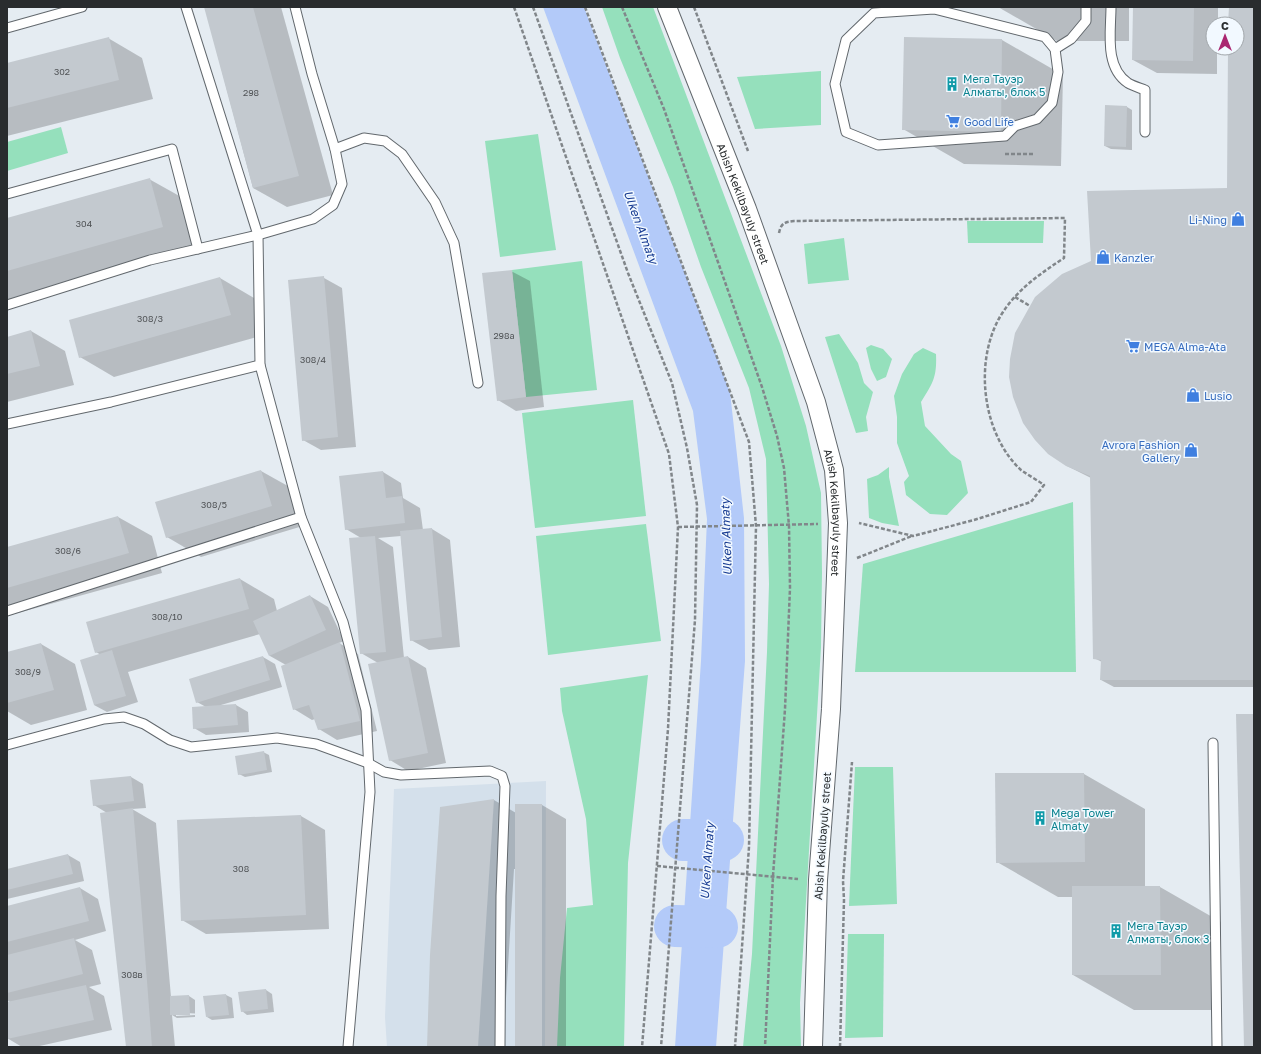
<svg xmlns="http://www.w3.org/2000/svg" width="1261" height="1054" viewBox="0 0 1261 1054" font-family="'Golos Text',sans-serif">
<rect width="100%" height="100%" fill="#e5ecf2"/>
<!-- built -->
<path fill="#d4e0eb" d="M546,781L545,1047H387L385,1017L394,789Z"/>
<!-- green -->
<g fill="#95e0bc">
<path d="M602,7H653L781,346L806,426L821,493L822,573L821,647L800,1003L801,1047H743L752,954L767,652L769,584L766,459L749,388L701,267L673,187L620,58Z"/>
<path d="M821,71V125L755,129L737,77Z"/>
<path d="M61,127L68,153L7,171V142Z"/>
<path d="M538,134L556,250L500,257L485,141Z"/>
<path d="M967,221H1044L1043,243H968Z"/>
<path d="M844,238L849,280L808,284L804,244Z"/>
<path d="M582,261L597,390L526,397L512,270Z"/>
<path d="M839,334L858,363L864,383L873,392L866,417L868,431L856,433L825,337Z"/>
<path d="M871,345L883,349L892,359L886,377L877,381L871,369L866,348Z"/>
<path d="M923,348L936,354C937,377 933,383 921,402L925,426L951,454L961,461L968,493L947,515L930,514L906,495L904,482L909,476L897,443V417L894,396L902,374L914,354Z"/>
<path d="M633,400L646,516L535,528L522,413Z"/>
<path d="M889,467V477L899,526L882,523L869,518L867,479L878,475Z"/>
<path d="M1073,502L1076,672H855L863,564Z"/>
<path d="M646,524L661,641L548,655L536,536Z"/>
<path d="M648,675L628,863L624,1047H557L560,978L567,908L593,905L586,819L562,711L560,688Z"/>
<path d="M855,767H893L897,904L849,906Z"/>
<path d="M848,934H884L883,1037L845,1038Z"/>
</g>
<!-- water -->
<path fill="#b3caf9" d="M543,7H584L730,392L744,518L745,661L716,1047H675L701,661L707,519L693,411Z"/>
<!-- shadow -->
<g fill="#0003" fill-rule="evenodd">
<path d="M205,7H281L333,195L287,207L253,188Z"/>
<path d="M998,7H1129V41H1057Z"/>
<path d="M1134,7H1218V24H1213V48H1217V74L1157,73L1133,60Z"/>
<path d="M1230,7H1254V687H1114L1101,680L1102,662L1094,658L1091,478L1067,466L1092,262L1228,189L1229,48H1237V24H1229Z"/>
<path d="M108,38L142,58L153,99L7,136V64Z"/>
<path d="M905,38L1002,40L1063,75L1061,166L964,164L903,129Z"/>
<path d="M1127,107L1132,110V150L1111,149L1105,146Z"/>
<path d="M149,179L183,198L197,247L7,300V219Z"/>
<path d="M511,271L530,281L544,407L516,411L498,400Z"/>
<path d="M220,278L254,298L264,335L114,377L80,357Z"/>
<path d="M324,278L342,288L356,447L321,450L303,440Z"/>
<path d="M31,331L65,351L74,385L7,402V338Z"/>
<path d="M261,471L295,490L306,525L201,557L167,537Z"/>
<path d="M383,472L401,483L403,498L420,508L423,530L432,529L450,540L460,647L429,650L411,640L401,536L378,538L393,547L404,658L408,657L426,668L446,763L408,771L390,760L378,663L361,653V538L346,529Z"/>
<path d="M118,517L152,536L162,573L7,616V549Z"/>
<path d="M240,579L274,599L277,611L310,596L328,607L344,641L339,643L358,654L377,731L337,740L319,729L315,719L312,720L294,709L286,665L270,656L260,634L128,672L138,702L107,712L94,705L101,655L96,652Z"/>
<path d="M41,644L75,664L87,710L31,725L7,711V653Z"/>
<path d="M263,657L275,664L282,687L221,705H236L248,712L249,732L206,735L194,728L206,707L197,702Z"/>
<path d="M263,752L269,755L272,772L245,777L239,774Z"/>
<path d="M1084,774L1145,809V887H1160L1221,922V1010H1134L1073,975V897H1058L997,862Z"/>
<path d="M131,777L143,784L146,808L132,809L156,823L171,997L189,996L195,1000V1017L177,1018L172,1015L175,1047H127L107,813L94,805L91,781ZM195,1013V1015L176,1016V1014Z"/>
<path d="M494,800L516,813L542,805L566,819V1047H516V869H514L503,1047H428L441,808Z"/>
<path d="M301,816L325,830L329,929L206,934L182,920L178,821Z"/>
<path d="M68,855L80,862L84,881L7,899V870Z"/>
<path d="M80,888L98,899L106,931L75,940L92,950L101,984L89,987L104,996L112,1030L35,1047H22L7,1038V1003L10,1002L7,1000V907Z"/>
<path d="M266,990L272,994L274,1012L247,1015L242,1011L240,993Z"/>
<path d="M226,995L232,998L234,1018L212,1020L207,1017Z"/>
</g>
<g fill="none" stroke-linecap="round" stroke-linejoin="round">
<!-- river -->
<g stroke="#b3caf9" stroke-width="42">
<path d="M683,840H723"/>
<path d="M675,926L717,927"/>
</g>
</g>
<!-- building -->
<g fill="#c3c9cf">
<path d="M204,7H253L299,176L253,188Z"/>
<path d="M1133,7H1194L1193,61L1132,60Z"/>
<path d="M1229,7H1254V680H1100L1101,660L1093,659L1090,476L1066,466L1048,454L1035,440L1023,423L1013,397L1009,377L1010,359L1015,333L1035,297L1062,274L1091,261L1087,191L1227,188L1228,48H1237V24H1228Z"/>
<path d="M109,37L119,80L7,108V63Z"/>
<path d="M904,37L1002,39L1001,132L902,130Z"/>
<path d="M1105,105L1127,106L1126,147L1104,146Z"/>
<path d="M150,178L163,227L7,271V218Z"/>
<path d="M512,270L526,397L497,401L482,273Z"/>
<path d="M324,276L338,437L302,441L288,280Z"/>
<path d="M220,277L231,315L79,358L69,320Z"/>
<path d="M31,330L40,366L7,374V337Z"/>
<path d="M261,470L272,506L166,538L155,502Z"/>
<path d="M383,471L386,498L402,496L405,523L345,530L339,476Z"/>
<path d="M118,516L129,553L7,588V547Z"/>
<path d="M432,528L442,637L410,641L400,531Z"/>
<path d="M375,536L386,652L360,654L349,538Z"/>
<path d="M240,578L249,609L95,653L86,622Z"/>
<path d="M310,595L326,630L269,656L253,621Z"/>
<path d="M340,642L360,721L318,730L309,705L293,710L281,666Z"/>
<path d="M41,643L54,690L7,703V652Z"/>
<path d="M112,650L126,696L94,705L80,660Z"/>
<path d="M263,656L270,680L196,703L189,679Z"/>
<path d="M408,656L428,753L389,761L368,664Z"/>
<path d="M236,704L238,725L193,729L192,707Z"/>
<path d="M1236,714H1254V1047H1244Z"/>
<path d="M264,751L267,770L238,775L235,756Z"/>
<path d="M995,773H1084L1085,862L996,863Z"/>
<path d="M131,776L134,801L93,806L90,780Z"/>
<path d="M494,799L478,1047H427L430,955L440,807Z"/>
<rect x="515" y="804" width="27" height="243"/>
<path d="M133,808L141,902L152,1047H126L100,813Z"/>
<path d="M301,815L306,915L181,921L177,820Z"/>
<path d="M68,854L73,874L7,890V869Z"/>
<path d="M1072,886H1160L1161,975H1072Z"/>
<path d="M80,887L89,921L7,942V906Z"/>
<path d="M74,938L83,974L7,993V955Z"/>
<path d="M86,985L94,1020L7,1039V1002Z"/>
<path d="M266,989L268,1009L241,1012L238,992Z"/>
<path d="M226,994L229,1015L206,1017L203,996Z"/>
<path d="M189,995L190,1015H170V996Z"/>
</g>
<g fill="none" stroke-linecap="round" stroke-linejoin="round">
<defs>
<g id="lane">
<path d="M186,7L258,235L260,365L301,517L343,622L366,710L370,792L348,1047"/>
<path d="M934,7V9L1045,37L1055,49L1058,72L1052,103L1037,119L1015,126L1005,136L878,145L846,132L835,84L846,40L874,13L934,9"/>
<path d="M1111,7C1111,31 1104,67 1128,83C1133,86 1140,88 1145,90V132"/>
<path d="M7,28L82,7"/>
<path d="M1055,49L1071,39L1086,21V7"/>
<path d="M335,149L364,138L385,141L402,154L435,202L454,243L478,383"/>
<path d="M7,194L172,149L198,249"/>
<path d="M7,305L150,260L258,235L313,219L333,205L342,184L335,149L312,74L295,7"/>
<path d="M7,424L111,402L260,365"/>
<path d="M7,611L301,517"/>
<path d="M1213,743L1217,1047"/>
<path d="M7,745L104,719L124,717L144,724L170,740L191,747L277,738L316,744L368,763L384,772L401,775L490,771L502,776L505,786L501,896L500,1047"/>
</g>
<g id="street">
<path id="s1" d="M667,7L747,209L816,402L834,470L838,523L831,709L818,880L813,1047"/>
</g>
</defs>
<!-- lane casing -->
<use href="#lane" stroke="#62686d" stroke-width="11"/>
<!-- street casing -->
<use href="#street" stroke="#62686d" stroke-width="20"/>
<!-- path -->
<g stroke="#81868a" stroke-width="2.5" stroke-dasharray="4 2" stroke-linecap="butt">
<path d="M514,7L669,454L678,527L668,729L642,1047"/>
<path d="M533,7L628,273L672,383L687,448L697,505L695,620L661,1047"/>
<path d="M585,7L749,442L756,526L749,847L735,1047"/>
<path d="M622,7L664,109L762,387L777,436L784,468L789,526L790,588L785,709L773,876L765,1047"/>
<path d="M694,7L748,151"/>
<path d="M1005,154H1033"/>
<path d="M779,233C781,223 785,222 794,221L1065,218L1064,258C1041,273 1018,289 1003,312C973,357 981,433 1021,470C1028,475 1037,480 1044,485L1031,502L974,520L913,536L859,523"/>
<path d="M1015,297L1030,306"/>
<path d="M678,527L818,524"/>
<path d="M857,558L912,536"/>
<path d="M657,866L798,879"/>
<path d="M840,1047L844,900L843,881L852,762"/>
</g>
<!-- lane -->
<use href="#lane" stroke="#fff" stroke-width="9"/>
<!-- street -->
<use href="#street" stroke="#fff" stroke-width="18"/>
</g>
<!-- icons -->
<defs>
<symbol id="building-bare" viewBox="-9 -9 18 18"><path d="M-4-6H4V6H1V3H-1V6H-4ZM-2.5-4.3h1.7v1.8h-1.7ZM.8-4.3h1.7v1.8H.8ZM-2.5-1h1.7V.8h-1.7ZM.8-1h1.7V.8H.8Z" fill="#0f9aa8" stroke="#f2f9ff" stroke-width="2.5" paint-order="stroke"/></symbol>
<symbol id="supermarket-bare" viewBox="-9 -9 18 18"><path d="M-6-5.5h2.5l.6 2H6L4.5 2H-2.5L-4.4-4H-6ZM-1.5 3.2a1.3 1.3 0 1 0 .1 0ZM3 3.2a1.3 1.3 0 1 0 .1 0Z" fill="#3f7fe0" stroke="#f2f9ff" stroke-width="2.5" paint-order="stroke"/></symbol>
<symbol id="shop-bare" viewBox="-9 -9 18 18"><path d="M-5-2.5h2.3a2.7 3.5 0 0 1 5.4 0H5L5.5 6h-11ZM-1.5-2.5h3a1.5 2.3 0 0 0-3 0Z" fill="#3f7fe0" stroke="#f2f9ff" stroke-width="2.5" paint-order="stroke"/></symbol>
</defs>
<g fill-rule="evenodd">
<use href="#building-bare" x="942" y="74" width="20" height="20"/>
<use href="#supermarket-bare" x="943" y="111" width="20" height="20"/>
<use href="#shop-bare" x="1228" y="209" width="20" height="20"/>
<use href="#shop-bare" x="1093" y="247" width="20" height="20"/>
<use href="#supermarket-bare" x="1123" y="336" width="20" height="20"/>
<use href="#shop-bare" x="1183" y="385" width="20" height="20"/>
<use href="#shop-bare" x="1181" y="440" width="20" height="20"/>
<use href="#building-bare" x="1030" y="808" width="20" height="20"/>
<use href="#building-bare" x="1106" y="921" width="20" height="20"/>
</g>
<g text-anchor="middle" dominant-baseline="central" stroke-width="3" stroke-linejoin="round" paint-order="stroke">
<!-- number labels -->
<g font-size="9" fill="#505356">
<text x="62" y="71">302</text>
<text x="251" y="92">298</text>
<text x="84" y="223">304</text>
<text x="150" y="318">308/3</text>
<text x="504" y="335">298а</text>
<text x="313" y="359">308/4</text>
<text x="214" y="504">308/5</text>
<text x="68" y="550">308/6</text>
<text x="167" y="616">308/10</text>
<text x="28" y="671">308/9</text>
<text x="241" y="868">308</text>
<text x="132" y="974">308в</text>
</g>
<!-- culture labels -->
<g font-size="11" fill="#0d838f" stroke="#f2f9ff" text-anchor="start">
<text x="963" y="78">Мега Тауэр<tspan x="963" dy="13">Алматы, блок 5</tspan></text>
<text x="1051" y="812">Mega Tower<tspan x="1051" dy="13">Almaty</tspan></text>
<text x="1127" y="925">Мега Тауэр<tspan x="1127" dy="13">Алматы, блок 3</tspan></text>
</g>
<!-- shop labels -->
<g font-size="11" fill="#366cbe" stroke="#f2f9ff" text-anchor="start">
<text x="964" y="121">Good Life</text>
<text x="1227" y="219" text-anchor="end">Li-Ning</text>
<text x="1114" y="257">Kanzler</text>
<text x="1144" y="346">MEGA Alma-Ata</text>
<text x="1204" y="395">Lusio</text>
<text x="1180" y="444" text-anchor="end">Avrora Fashion<tspan x="1180" dy="13">Gallery</tspan></text>
</g>
<!-- street labels -->
<g font-size="11" fill="#292c2e" stroke="#f2f9ff">
<text stroke="none"><textPath href="#s1" startOffset="211">Abish Kekilbayuly street</textPath></text>
<text stroke="none"><textPath href="#s1" startOffset="535">Abish Kekilbayuly street</textPath></text>
<text transform="translate(822 836) rotate(-86)">Abish Kekilbayuly street</text>
</g>
<!-- water labels -->
<g font-size="12" font-style="italic" fill="#193d93" stroke="#f2f9ff">
<text transform="translate(641 227) rotate(70)">Ulken Almaty</text>
<text transform="translate(726 537) rotate(-92)">Ulken Almaty</text>
<text transform="translate(707 861) rotate(-86)">Ulken Almaty</text>
</g>
</g>
<!-- border -->
<rect width="1261" height="1054" fill="none" stroke="#292c2e" stroke-width="16"/>
<!-- north arrow -->
<g transform="translate(1225 36)"><circle r="19" fill="#f2f9ff" stroke="#a2a7ab"/>
<path d="M0-3L7 15L0 10L-7 15Z" fill="#aa2670"/>
<text y="-6" font-size="11" font-weight="bold" text-anchor="middle" fill="#292c2e">С</text>
</g>
</svg>
